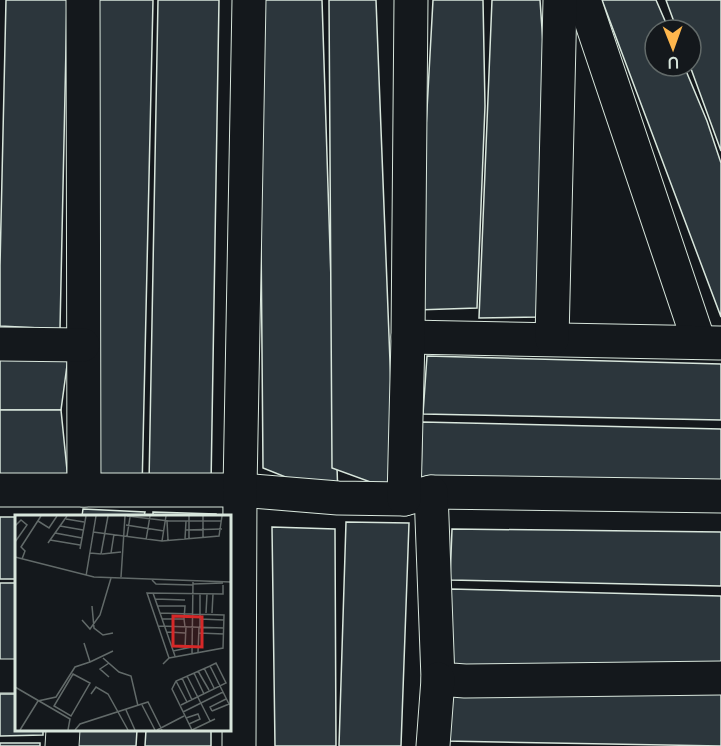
<svg xmlns="http://www.w3.org/2000/svg" width="721" height="746" viewBox="0 0 721 746" font-family="Manrope,sans-serif">
<rect width="100%" height="100%" fill="#14181c"/>
<!-- building -->
<g fill="#2c363c" stroke="#d8e6dc" stroke-width="1.5">
<path d="M6,0H67L60,329L0,326V266Z"/>
<path d="M95,0H153L142,490L89,483Z"/>
<path d="M158,0H219L211,485L149,483Z"/>
<path d="M259,0H322L338,498L263,468Z"/>
<path d="M329,0H376L395,491L332,468Z"/>
<path d="M433,0H483L485,106L477,308L416,310Z"/>
<path d="M492,0H540L548,115L540,317L479,318Z"/>
<path d="M602,0H656L669,30H655V66H684L707,121L721,163V317Z"/>
<path d="M666,0H721V151L690,66H691V30H677Z"/>
<path d="M427,356L721,364V420L423,414Z"/>
<path d="M0,357L68,358L61,410H0Z"/>
<path d="M0,410H61L68,480H0Z"/>
<path d="M422,422L721,429V487L421,483Z"/>
<path d="M83,509L145,512L144,516H82Z"/>
<path d="M153,512L216,514V516H153Z"/>
<rect x="0" y="517" width="16" height="62"/>
<path d="M346,522L409,523L401,746H339Z"/>
<path d="M272,527L335,529L336,746H275Z"/>
<path d="M452,529L721,532V586L450,580Z"/>
<rect x="0" y="583" width="16" height="82"/>
<path d="M451,589L721,596V669L452,667Z"/>
<path d="M446,692L721,693V746L446,741Z"/>
<path d="M0,694H16V730H43V735L0,736Z"/>
<path d="M77,730H137L136,746H77Z"/>
<path d="M146,730H211V746H145Z"/>
<rect x="0" y="743" width="40" height="3"/>
</g>
<g fill="none" stroke-linecap="round" stroke-linejoin="round">
<defs>
<g id="minor">
<path d="M83,0L84,490"/>
<path d="M584,0L699,342"/>
<path d="M408,337L719,343"/>
<path d="M552,339L560,0"/>
<path d="M0,344L83,345"/>
<path d="M0,490H240L338,498L404,499L431,492L721,496"/>
<path d="M431,492L438,679L465,681L721,678"/>
<path d="M404,499L408,337L411,0"/>
<path d="M0,676H16"/>
<path d="M62,746L63,730"/>
<path d="M239,746L240,490L249,0"/>
<path d="M433,746L438,679"/>
</g>
</defs>
<!-- minor casing -->
<use href="#minor" stroke="#d8e6dc" stroke-width="35"/>
<!-- minor -->
<use href="#minor" stroke="#14181c" stroke-width="33"/>
</g>
<!-- overview -->
<g transform="translate(15 515)">
<rect width="216" height="216" fill="#14181c"/>
<path fill="none" stroke="#626a69" stroke-width="1.5" d="M112,1L154,6H206M51,4L69,7M23,6L34,13L42,1M152,6L153,25M111,10L149,16M0,11L6,5L12,10L0,27M45,11L68,15M170,15L207,14M78,17L147,26L204,21L207,1M40,18L67,23M112,21L115,2M188,22V1M174,23V1M170,24L171,6M35,25L65,30M131,25L135,1M147,26L151,1M33,28L52,1M65,34L71,1M75,38L86,39L93,1M96,38L99,19M87,39L106,37M0,42L79,62L216,67M7,44L10,36L6,32L26,1M71,61L81,1M106,62L110,1M137,65L141,69L178,70M178,69L208,68M138,78L160,141M140,84L170,85M216,84V138M77,91L79,113L88,120L98,118M143,91H170L169,104M145,98L209,100L208,133L154,143M191,98L192,79M197,98L198,79M147,104H169L170,112M185,104L209,105M67,105L75,114L85,100L96,63M143,111L209,113M185,112V79M152,117L170,118M184,118L209,119M170,133L171,111M158,136L177,132M183,137L184,112M177,138L178,67M88,143L104,157L116,161L123,191M75,147L98,136M94,148L85,154L94,162M148,149L154,143L132,78L208,79V70M189,153L199,173M183,156L194,175M179,158L189,179M58,159L75,168L56,201L39,191ZM172,161L195,206M167,163L177,185M161,166L172,187M0,172L55,204L53,215M76,179L81,172L93,179L113,215M127,190L140,215M166,190L211,168L201,148L195,151M111,195L120,215M197,196L214,189L195,151L161,166L157,174L177,215L200,204M197,196L195,192L211,184M168,197L208,177M171,203L183,199L185,204L174,209M5,215L23,186L41,182L60,152L75,147L69,128M60,215L65,209L133,187L147,215M142,215L169,201"/>
<path fill="#d62828" fill-opacity="0.15" stroke="#d62828" stroke-width="3" d="M158,101L187,102V132L158,131Z"/>
<rect width="216" height="216" fill="none" stroke="#d8e6dc" stroke-width="3"/>
</g>
<!-- north arrow -->
<g transform="translate(673 48) rotate(179)"><circle r="28" fill="#14181c" stroke="#626a69" stroke-width="1.5"/>
<path d="M0-4.5L10 22L0 15L-10 22Z" fill="#ffb74d"/>
<text y="-9" font-size="16" font-weight="bold" text-anchor="middle" fill="#d8e6dc">U</text>
</g>
</svg>
